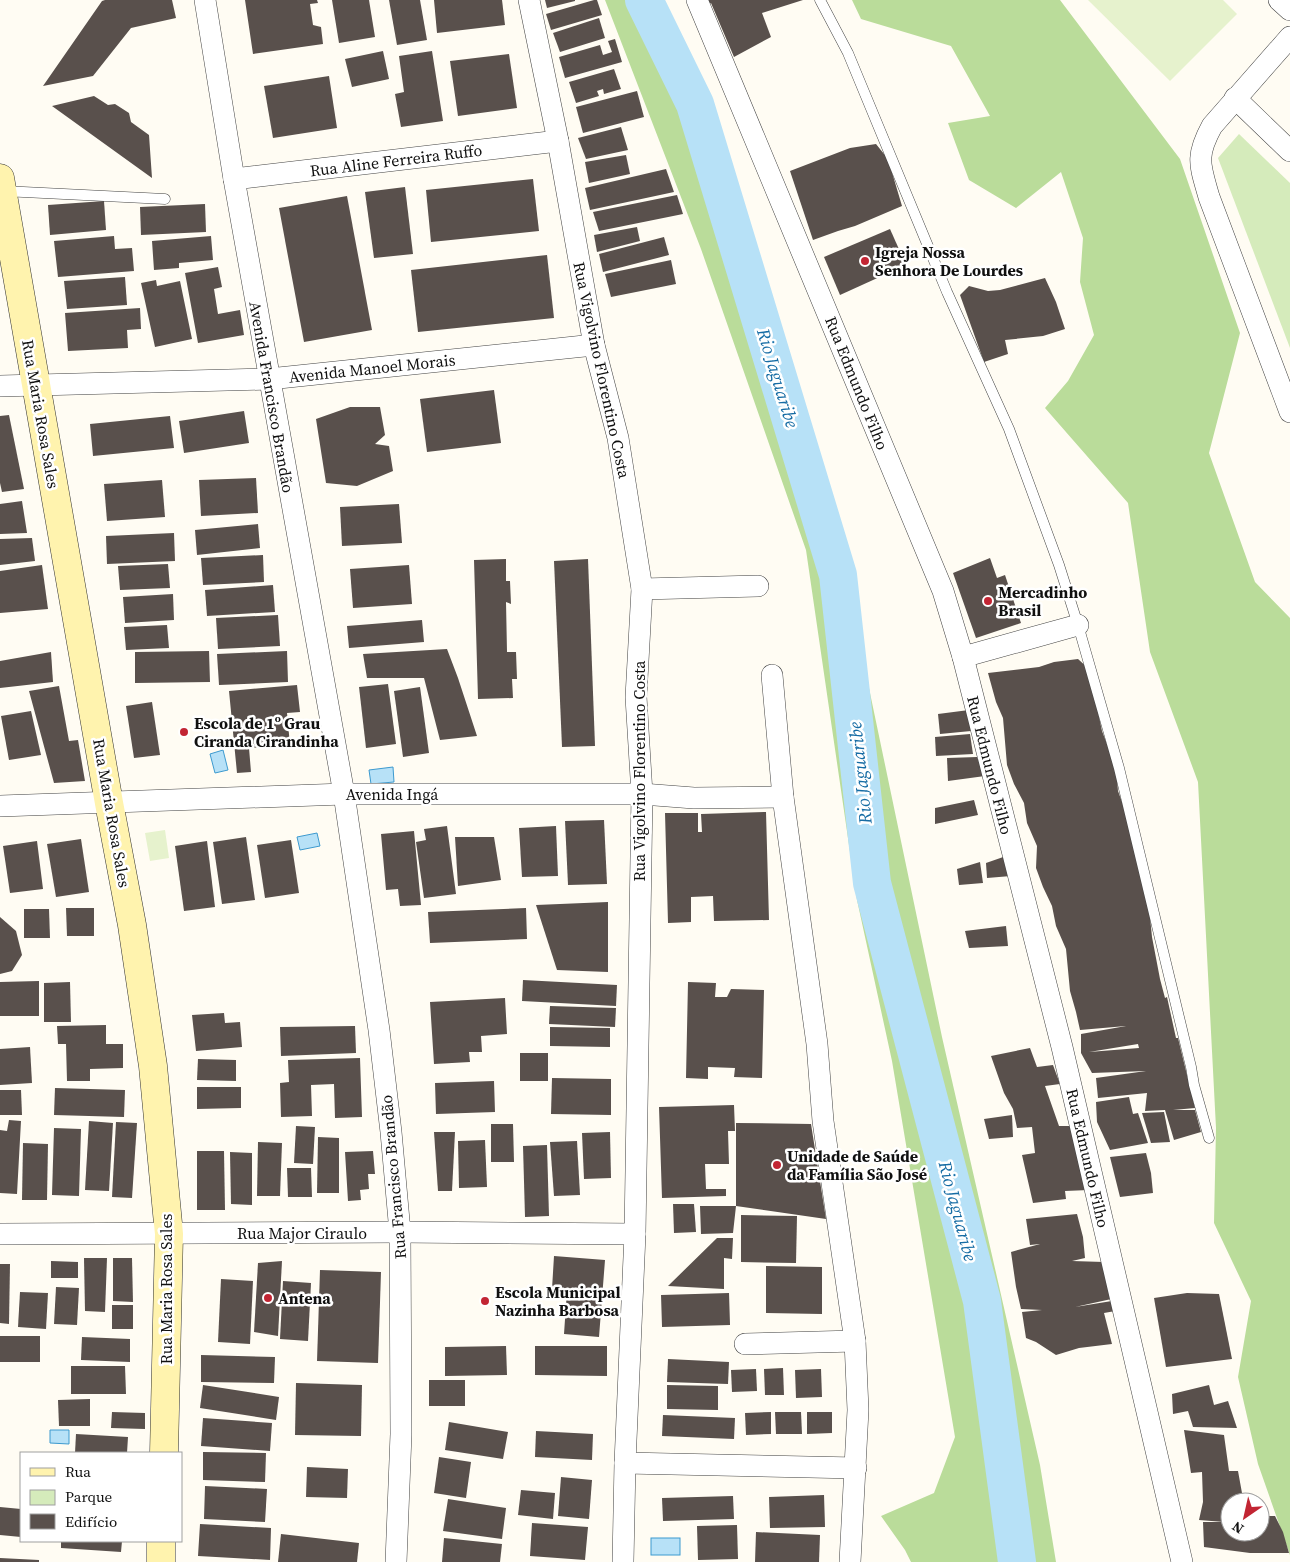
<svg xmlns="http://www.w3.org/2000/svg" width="1290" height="1562" viewBox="0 0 1290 1562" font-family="'Source Serif 4',serif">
<rect width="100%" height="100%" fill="#fffcf3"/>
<!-- green -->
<path fill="#d5ebbb" d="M1239,134L1290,183V348L1218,158Z"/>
<!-- forest -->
<g fill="#badc9a">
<path d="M605,0H653L719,144L820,454L942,1037L1040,1465L1056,1562H911L905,1550L881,1516L934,1493L955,1437L892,1061L857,900L806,550L701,249Z"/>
<path d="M852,0H1060L1180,159L1240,333L1209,453L1255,582L1290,618V1555L1258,1464L1238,1377L1251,1301L1214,1223L1216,1128L1198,782L1150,652L1128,503L1045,408L1068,381L1094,335L1080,282L1083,238L1061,172L1016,208L969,180L948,123L990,116L951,46L861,19Z"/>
</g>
<!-- pitch -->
<g fill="#e6f2cd">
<path d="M1088,0H1223L1237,14L1170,81Z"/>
<path d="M165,830L169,858L150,861L145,833Z"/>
</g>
<!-- water -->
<g fill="#b7e1f7" stroke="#3d9acf">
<path d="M223,750L228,770L215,773L210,754Z"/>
<path d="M393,767L394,782L371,784L369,770Z"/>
<path d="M317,833L320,846L300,850L297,837Z"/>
<path d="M50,1430H69V1444L50,1443Z"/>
<rect x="651" y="1538" width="29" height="17"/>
</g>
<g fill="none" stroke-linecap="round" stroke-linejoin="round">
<!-- river -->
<path stroke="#b7e1f7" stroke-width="38" d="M644,0L695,104L838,575L872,883L982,1301L1017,1562"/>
</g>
<!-- building -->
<g fill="#59504c" fill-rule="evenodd">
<path d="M105,0H172L176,18L131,28L93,76L43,86L102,1Z"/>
<path d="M245,0H317L318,3L310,4L313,25L321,27L323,44L253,54Z"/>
<path d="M332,0H369L375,37L339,43Z"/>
<path d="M389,0H420L427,40L397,45Z"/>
<path d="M434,0H502L505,25L437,33Z"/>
<path d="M545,0H575V1L547,8Z"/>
<path d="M594,0H597L602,15L551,30L546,14Z"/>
<path d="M707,0H803L762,13L771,37L734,57L711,3L708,5Z"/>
<path d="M599,18L605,38L560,52L553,33Z"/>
<path d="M615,39L622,62L565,78L559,57L600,45L603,55L612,52L608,41Z"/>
<path d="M383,51L389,79L352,87L345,59Z"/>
<path d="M432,51L443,121L401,127L395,94L404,92L399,56Z"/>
<path d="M509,54L517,108L458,116L450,61Z"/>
<path d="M614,69L621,89L604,94L603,89L597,91L599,96L576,103L569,82Z"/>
<path d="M329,76L337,128L273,138L264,86Z"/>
<path d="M637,91L644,117L583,133L576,107Z"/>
<path d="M94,96L108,105L115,104L129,113L131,122L149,135L152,178L52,106Z"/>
<path d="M621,127L628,150L586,159L578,138Z"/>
<path d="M876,144L888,159L902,206L855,226L838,231L813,240L790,171L850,148Z"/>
<path d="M626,155L630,174L589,183L585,162Z"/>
<path d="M666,169L674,192L590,210L585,188Z"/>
<path d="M533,179L539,231L431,242L426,190Z"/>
<path d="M405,187L413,254L374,258L365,192Z"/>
<path d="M677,195L683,214L599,231L593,212Z"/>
<path d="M347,196L372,330L304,342L279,208Z"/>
<path d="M104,201L106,230L50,235L48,205Z"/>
<path d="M205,204L206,232L141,235L140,207Z"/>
<path d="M637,227L640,241L597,252L594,235Z"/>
<path d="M890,229L906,265L840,295L824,257Z"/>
<path d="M114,236L115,249L132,248L134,271L58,277L54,241Z"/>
<path d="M211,236L213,260L179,263V268L154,270L152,241Z"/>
<path d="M664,237L669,255L603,272L599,254Z"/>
<path d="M547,255L554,318L418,332L411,270Z"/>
<path d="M671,260L676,284L611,297L605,274Z"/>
<path d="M218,267L222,287L214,289L218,314L240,310L244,335L198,343L185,273Z"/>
<path d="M125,277L127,305L67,309L64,281Z"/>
<path d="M1045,278L1056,302L1065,329L1043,336L1005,340L1008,354L984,362L960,295L969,286L988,291L1000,290Z"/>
<path d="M156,280L157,286L180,281L192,339L155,347L141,283Z"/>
<path d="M140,308L141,329L127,330L128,348L68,351L65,313Z"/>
<path d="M494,390L501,443L427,452L420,399Z"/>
<path d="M350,407H380L385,435L375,444L389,446L393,471L357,486L326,483L316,419Z"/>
<path d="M244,411L249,443L184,453L179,421Z"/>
<path d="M9,415L24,489L2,492L0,483V416Z"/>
<path d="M170,416L174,448L93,456L90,424Z"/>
<path d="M256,478L258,513L201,516L199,480Z"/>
<path d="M162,480L165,517L107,521L104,484Z"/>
<path d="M22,501L27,533L0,534V504Z"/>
<path d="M399,504L402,543L342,546L340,507Z"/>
<path d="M258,524L260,548L197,555L195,530Z"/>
<path d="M174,533L175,561L107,564L106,536Z"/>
<path d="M32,538L35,561L0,565V539Z"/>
<path d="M263,555L264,582L203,585L201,558Z"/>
<path d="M990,558L997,578L1005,575L1021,623L976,638L953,573Z"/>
<path d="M506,559V581H510L511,604L506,602L507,652H516L517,679H512L513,698L478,699L474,560Z"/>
<path d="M588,559L595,746L562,747L554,561Z"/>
<path d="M168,564L170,588L120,590L118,566Z"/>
<path d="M42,565L48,609L0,613V571Z"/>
<path d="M409,565L412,604L353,608L350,569Z"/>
<path d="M273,585L275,612L207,616L205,590Z"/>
<path d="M173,594L174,620L125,623L123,597Z"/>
<path d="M278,615L280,646L218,649L216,618Z"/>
<path d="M422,620L424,642L349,648L347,626Z"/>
<path d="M167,625L169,648L126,650L124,627Z"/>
<path d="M447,649L458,678L477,736L440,740L424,678H367L363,654Z"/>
<path d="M209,651L210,682L135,683V652Z"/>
<path d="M287,651L288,682L219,685L217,654Z"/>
<path d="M51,652L53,682L0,688V661Z"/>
<path d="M1078,659L1089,669L1102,731L1116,768L1118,791L1126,813L1150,917L1152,937L1160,979L1165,998L1167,997L1176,1038H1178L1195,1108L1173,1110H1195L1201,1132L1174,1140L1165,1110L1145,1111L1147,1093L1098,1098L1096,1078L1146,1071L1092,1073L1081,1053V1034L1126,1026L1080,1030L1076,1012L1070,991L1066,949L1056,926L1052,906L1043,887L1036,868L1037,846L1027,823L1024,803L1014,784L1007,765L1003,718L996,702L988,673L1039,667L1054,662ZM1138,1044L1139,1048L1089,1052Z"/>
<path d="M388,684L396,744L366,748L359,687Z"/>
<path d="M297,685L300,712L287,713L290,745L249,748L251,772L237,773L229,691Z"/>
<path d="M59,686L69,741L78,740L85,781L54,783L29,691Z"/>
<path d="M420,687L429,753L403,757L394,691Z"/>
<path d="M152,702L160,755L134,758L126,706Z"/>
<path d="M969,710L971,731L940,734L938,714Z"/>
<path d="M31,711L41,755L9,760L1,716Z"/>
<path d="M970,734L973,754L936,756L935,737Z"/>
<path d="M977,757L985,776L948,781L947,758Z"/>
<path d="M974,800L978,815L935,824V808Z"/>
<path d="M766,812L769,920L714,921L713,896L691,897V922L668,923L665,813H698V832H702L701,814Z"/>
<path d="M604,820L607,884L568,885L565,821Z"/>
<path d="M447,826L456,894L424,898L416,842L426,840L424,829Z"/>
<path d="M556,826L558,876L522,877L519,828Z"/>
<path d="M414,831L421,905L400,906L398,889L386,890L381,834Z"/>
<path d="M246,837L255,900L222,904L213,842Z"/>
<path d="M455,837H494L501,880L458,886Z"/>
<path d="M81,839L89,892L56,897L47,844Z"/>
<path d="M291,840L299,893L265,898L257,845Z"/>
<path d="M37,841L43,889L10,893L3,846Z"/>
<path d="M207,841L215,907L184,911L175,846Z"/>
<path d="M1009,855L1011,876L987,878L986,863Z"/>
<path d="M980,862L983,883L959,885L957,869Z"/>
<path d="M608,902V972L557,970L536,905Z"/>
<path d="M66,908H94V936H67Z"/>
<path d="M526,908L527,939L430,943L428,912Z"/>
<path d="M24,909H49L50,938H24Z"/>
<path d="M0,917L16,931L22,955L12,971L0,974Z"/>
<path d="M1006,926L1008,946L969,948L965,931Z"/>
<path d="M523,980L617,985L616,1006L522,1001Z"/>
<path d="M39,981V1016H0V982Z"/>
<path d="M70,982L71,1022H44V983Z"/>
<path d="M688,982L716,983L715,997H727L731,989L764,990L762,1078L734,1077L735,1068L708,1067V1079L686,1078Z"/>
<path d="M505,998L507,1034L481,1036L482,1052H469L470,1062L434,1064L430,1002Z"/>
<path d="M550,1006L616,1008L615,1027L549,1024Z"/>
<path d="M224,1013L225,1023L240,1022L242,1047L196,1051L192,1015Z"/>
<path d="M106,1025V1044H123V1068L90,1069V1081H67L66,1044H58L57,1026Z"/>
<path d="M355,1026L356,1053L281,1056L280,1027Z"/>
<path d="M550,1027L610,1028V1047L550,1046Z"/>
<path d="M30,1047L32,1083L0,1085V1049Z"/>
<path d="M1030,1048L1037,1067L1053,1065L1060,1084L1045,1086L1059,1126H1071L1089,1190L1065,1191L1066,1199L1033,1203L1022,1155L1035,1153L1032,1127L1017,1128L1013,1109L1004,1093L991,1056Z"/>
<rect x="520" y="1053" width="28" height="28"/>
<path d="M360,1058L362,1117L335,1118L334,1084L311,1085L312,1116L281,1117L280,1083L289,1082L288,1060Z"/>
<path d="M198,1059L236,1060V1081L197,1080Z"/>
<path d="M552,1078L611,1079V1115L551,1114Z"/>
<path d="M494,1081L495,1112L436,1114L435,1083Z"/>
<path d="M197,1087H241V1108L197,1109Z"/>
<path d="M55,1088L125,1090L124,1117L54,1115Z"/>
<path d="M0,1090H21L22,1115H0Z"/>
<path d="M1129,1097L1133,1114L1138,1113L1148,1143L1110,1150L1097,1122L1096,1102Z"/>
<path d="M734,1105L735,1131H728L729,1164H705L706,1189H726V1196L662,1198L659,1107Z"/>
<path d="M1164,1112L1170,1142L1151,1143L1142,1113Z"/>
<path d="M1012,1115L1013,1137L989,1139L984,1119Z"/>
<path d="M9,1120L21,1121L17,1194L0,1193V1130L7,1131Z"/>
<path d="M89,1121L113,1123L109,1191L85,1190Z"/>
<path d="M116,1122L137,1123L132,1198L112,1197Z"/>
<path d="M736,1123L811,1124L826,1219L736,1206L733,1233L701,1234L700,1206H736Z"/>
<path d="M491,1124H513L514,1162H491Z"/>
<path d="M296,1126L315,1127L313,1164L294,1163Z"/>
<path d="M54,1128L81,1129L79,1196L52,1195Z"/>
<path d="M434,1132H455L452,1191H438Z"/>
<path d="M610,1132L611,1178L584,1179L582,1133Z"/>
<path d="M318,1137L339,1138V1193H317Z"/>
<path d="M485,1140L487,1187L459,1188L458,1141Z"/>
<path d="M577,1141L580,1195L554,1196L550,1142Z"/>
<path d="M258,1142L282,1143L280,1196H257Z"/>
<path d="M23,1143L48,1144L47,1200H22Z"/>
<path d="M547,1145L549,1216L525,1217L523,1146Z"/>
<path d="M197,1151H224L225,1210H197Z"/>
<path d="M373,1151L375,1174H368L369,1189L360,1190L361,1200L348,1201L345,1152Z"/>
<path d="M230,1152L252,1153V1205L231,1204Z"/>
<path d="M1146,1153L1151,1173L1153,1193L1120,1197L1110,1157Z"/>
<path d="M287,1168H311L312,1197H288Z"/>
<path d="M673,1204H694L696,1232L674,1233Z"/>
<path d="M1077,1214L1083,1237L1085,1258L1072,1261L1104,1262L1116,1298L1075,1307L1118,1300L1121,1310L1104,1313L1112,1344L1079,1348L1056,1355L1036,1342L1026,1338L1022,1312L1042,1310L1021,1309L1016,1287L1011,1252L1040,1244L1030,1245L1026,1219Z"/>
<path d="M741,1215L797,1216L796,1263L741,1262Z"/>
<path d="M717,1238H733L732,1259L724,1258V1289L668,1286Z"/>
<path d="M554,1256L605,1260L599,1337L564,1334L567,1290L552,1289Z"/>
<path d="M84,1258H107L105,1312L85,1311Z"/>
<path d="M113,1258H132L133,1302L113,1301Z"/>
<path d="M51,1261L78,1262V1278H51Z"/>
<path d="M282,1261L278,1336L254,1332L258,1263Z"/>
<path d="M0,1264H10L9,1324L0,1323Z"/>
<path d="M766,1266L822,1267V1314L766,1313Z"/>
<path d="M320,1270L381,1272L378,1363L317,1361Z"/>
<path d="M221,1279L253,1281L250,1344L218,1342Z"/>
<path d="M283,1281L311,1283L308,1341L280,1339Z"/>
<path d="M56,1287L79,1288L77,1325L54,1324Z"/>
<path d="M20,1292L48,1293L46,1329L18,1327Z"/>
<path d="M729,1293L730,1325L662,1327L661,1295Z"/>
<path d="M1187,1293L1219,1294L1232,1359L1166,1367L1154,1298Z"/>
<rect x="112" y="1305" width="21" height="24"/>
<rect x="0" y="1336" width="40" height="26"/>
<path d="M82,1337L130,1339V1362L81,1360Z"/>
<path d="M506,1346L507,1375L445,1376V1347Z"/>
<path d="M535,1346H607V1376L535,1375Z"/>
<path d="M201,1355L275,1357L274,1383L201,1382Z"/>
<path d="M668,1359L729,1362L728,1384L667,1382Z"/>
<path d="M71,1366H125L126,1394H71Z"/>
<path d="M783,1368L784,1395H765L764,1369Z"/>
<path d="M756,1369L757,1391L732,1392L731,1370Z"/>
<path d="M821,1369L822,1397L796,1398L795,1370Z"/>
<rect x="429" y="1380" width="36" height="26"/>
<path d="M296,1383L362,1385L361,1436L295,1435Z"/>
<path d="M203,1385L279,1397L276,1420L200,1408Z"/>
<path d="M667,1385L718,1386V1410L667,1409Z"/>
<path d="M1209,1385L1214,1405L1228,1401L1237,1428L1193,1427L1188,1411L1173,1414L1172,1394Z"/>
<path d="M90,1399V1426H59L58,1400Z"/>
<path d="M112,1412L145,1413V1429L111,1428Z"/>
<path d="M771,1412V1434L746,1435L745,1413Z"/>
<path d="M775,1412H801L802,1434H776Z"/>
<path d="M807,1412H832V1433L807,1434Z"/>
<path d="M663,1415L735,1418L734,1439L662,1436Z"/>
<path d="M203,1418L272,1423L270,1451L201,1446Z"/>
<path d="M449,1422L508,1432L503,1459L445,1450Z"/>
<path d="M1184,1430L1224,1435L1229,1471H1238L1242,1493L1257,1496L1258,1502H1230V1532H1260V1516H1275L1283,1532L1289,1553H1250L1204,1547L1203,1522H1224L1199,1520L1203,1502L1202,1472L1191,1473Z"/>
<path d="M536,1431L593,1434L592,1460L535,1457Z"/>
<path d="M76,1434L128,1437L127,1453H75Z"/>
<path d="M203,1452L266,1453L265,1482L203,1480Z"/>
<path d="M439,1457L471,1462L466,1498L434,1493Z"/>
<path d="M307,1467L348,1469L347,1498L306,1497Z"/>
<path d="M561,1477L592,1480L589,1519L558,1516Z"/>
<path d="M205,1486L267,1489L265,1522L204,1519Z"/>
<path d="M521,1490L555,1493L553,1519L518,1515Z"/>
<path d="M824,1495L825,1527L770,1528L769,1497Z"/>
<path d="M733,1496L734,1519L663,1521L662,1498Z"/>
<path d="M448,1499L506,1508L502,1539L443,1531Z"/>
<path d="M0,1507L21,1509V1537L0,1535Z"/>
<path d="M532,1523L588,1527L585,1560L530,1556Z"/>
<path d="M200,1524L271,1528L270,1560L198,1556Z"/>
<path d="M737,1525L738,1559L698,1560L697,1526Z"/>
<path d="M756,1532L820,1535L819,1562H755Z"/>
<path d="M281,1534L359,1543L357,1562H278Z"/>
<path d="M444,1538L502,1544L500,1562H442Z"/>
<path d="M61,1541H122L121,1552L61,1548Z"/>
<path d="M0,1558L39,1560V1562H0Z"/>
</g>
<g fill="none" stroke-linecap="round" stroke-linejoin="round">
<defs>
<g id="lane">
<path d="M820,0L848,53L947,292L1009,429L1059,565L1078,625L1119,768L1191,1067L1194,1085L1209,1138"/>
<path d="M3,191L165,199"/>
</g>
<g id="street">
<path d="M205,0L234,179L344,794L379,1030L391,1132L400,1232L401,1434L396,1562"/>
<path d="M529,0L558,141L594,345L618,438L642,589L636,697L642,794L635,1234L625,1463L623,1562"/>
<path d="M697,0L943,591L963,657L1062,1047L1182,1562"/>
<path d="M1279,0L1290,10"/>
<path d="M1290,37L1212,126C1195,157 1200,165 1209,197L1290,412"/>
<path d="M1235,98L1290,151"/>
<path d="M234,179L558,141"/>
<path d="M0,386L269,379L594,345"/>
<path d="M642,589L758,586"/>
<path d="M963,657L1078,625"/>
<path d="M772,675L783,797L817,1044L823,1121L855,1341L858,1410L850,1562"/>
<path d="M0,806L344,794H642L694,798L783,797"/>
<path d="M0,1234L400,1232L635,1234"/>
<path d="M745,1344L855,1341"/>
<path d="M625,1463L856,1468"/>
</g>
<g id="secondary">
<path d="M0,178L109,803L132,925L153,1066L169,1234L164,1453"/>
<path d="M161,1562V1541"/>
</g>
</defs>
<!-- lane casing -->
<use href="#lane" stroke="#434343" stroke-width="11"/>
<!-- street casing -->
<use href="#street" stroke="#434343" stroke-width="22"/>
<!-- secondary casing -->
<use href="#secondary" stroke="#323232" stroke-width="29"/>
<!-- lane -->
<use href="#lane" stroke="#fff" stroke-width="10"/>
<!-- street -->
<use href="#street" stroke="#fff" stroke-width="21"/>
<!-- secondary -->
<use href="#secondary" stroke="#fff3ae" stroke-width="28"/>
</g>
<!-- markers -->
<g fill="#c22533" stroke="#fff" stroke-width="2">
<circle cx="865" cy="261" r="5"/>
<circle cx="988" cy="601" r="5"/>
<circle cx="184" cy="732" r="5"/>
<circle cx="777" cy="1165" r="5"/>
<circle cx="268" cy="1298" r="5"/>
<circle cx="485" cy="1301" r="5"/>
</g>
<g text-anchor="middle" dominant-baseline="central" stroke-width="5" stroke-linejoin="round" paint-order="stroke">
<!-- street labels -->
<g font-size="16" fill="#101010" stroke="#fff">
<text transform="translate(396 160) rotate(-7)">Rua Aline Ferreira Ruffo</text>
<text transform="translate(372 368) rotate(-6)">Avenida Manoel Morais</text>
<text transform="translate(602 370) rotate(78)">Rua Vigolvino Florentino Costa</text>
<text transform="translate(857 383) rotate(68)">Rua Edmundo Filho</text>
<text transform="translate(272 397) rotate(80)">Avenida Francisco Brandão</text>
<text transform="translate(41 414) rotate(80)">Rua Maria Rosa Sales</text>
<text transform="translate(990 765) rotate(76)">Rua Edmundo Filho</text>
<text transform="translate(639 771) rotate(-90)">Rua Vigolvino Florentino Costa</text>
<text x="392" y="794">Avenida Ingá</text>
<text transform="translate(112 813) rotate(80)">Rua Maria Rosa Sales</text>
<text transform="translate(1088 1158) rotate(77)">Rua Edmundo Filho</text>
<text transform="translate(393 1177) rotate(-95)">Rua Francisco Brandão</text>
<text x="302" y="1233">Rua Major Ciraulo</text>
<text transform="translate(166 1289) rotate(-90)">Rua Maria Rosa Sales</text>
</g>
<!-- poi labels -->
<g font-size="16" font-weight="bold" fill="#101010" stroke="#fff" text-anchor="start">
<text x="875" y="252">Igreja Nossa<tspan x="875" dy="18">Senhora De Lourdes</tspan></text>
<text x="998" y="592">Mercadinho<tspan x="998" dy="18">Brasil</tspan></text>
<text x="194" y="723">Escola de 1º Grau<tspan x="194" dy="18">Ciranda Cirandinha</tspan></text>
<text x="787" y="1156">Unidade de Saúde<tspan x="787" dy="18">da Família São José</tspan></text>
<text x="495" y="1292">Escola Municipal<tspan x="495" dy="18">Nazinha Barbosa</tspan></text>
<text x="278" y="1298">Antena</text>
</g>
<!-- water labels -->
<g font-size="18" font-style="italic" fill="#166ca4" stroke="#fff">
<text transform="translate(778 378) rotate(73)">Rio Jaguaribe</text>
<text transform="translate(860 773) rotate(-96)">Rio Jaguaribe</text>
<text transform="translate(958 1211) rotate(75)">Rio Jaguaribe</text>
</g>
</g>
<!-- legend -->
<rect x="20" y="1452" width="162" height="90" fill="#ffffff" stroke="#9f9f9f"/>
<rect x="30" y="1468" width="25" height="8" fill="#fff3ae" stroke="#9f9f9f"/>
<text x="65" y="1477" font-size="15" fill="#101010">Rua</text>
<rect x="30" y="1490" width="25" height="15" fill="#d5ebbb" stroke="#9f9f9f"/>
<text x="65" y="1502" font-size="15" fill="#101010">Parque</text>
<rect x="30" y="1514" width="25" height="15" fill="#59504c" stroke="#9f9f9f"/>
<text x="65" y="1527" font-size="15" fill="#101010">Edifício</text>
<!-- north arrow -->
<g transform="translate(1245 1517) rotate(214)"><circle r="24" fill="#ffffff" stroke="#9f9f9f"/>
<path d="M0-4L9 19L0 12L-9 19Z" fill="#c22533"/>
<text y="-8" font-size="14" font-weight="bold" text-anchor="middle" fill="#101010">N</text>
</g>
</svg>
